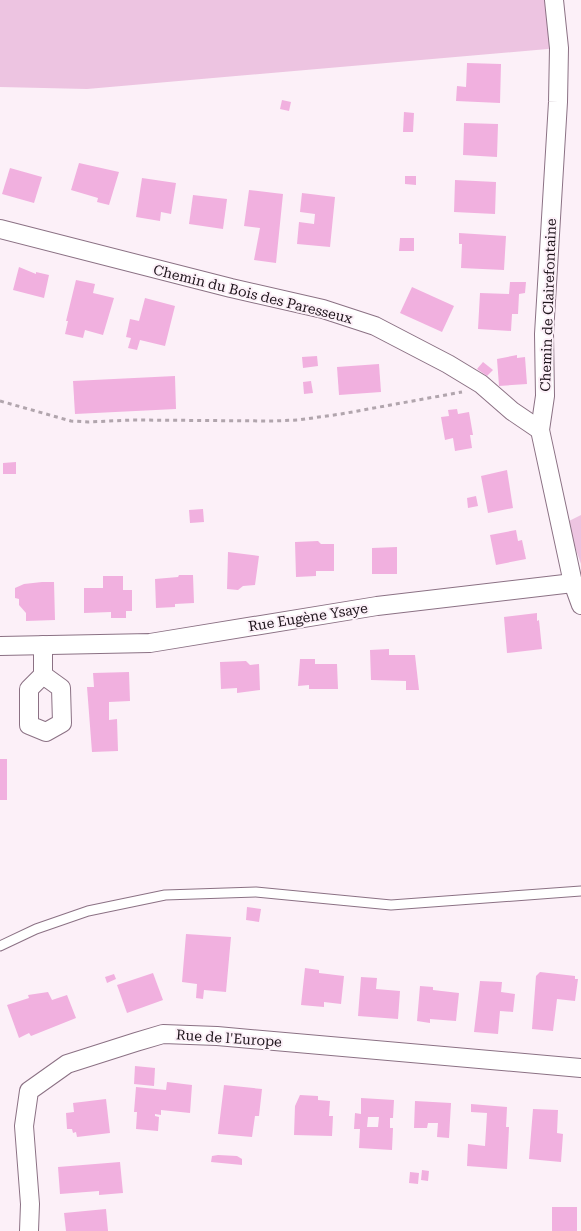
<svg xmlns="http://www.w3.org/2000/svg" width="581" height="1231" viewBox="0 0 581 1231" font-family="'Roboto Serif',serif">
<rect width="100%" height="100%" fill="#fcf0f8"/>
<!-- green -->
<g fill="#edc4e1">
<path d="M0,0H554L559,48L87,89L0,87Z"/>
<path d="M581,515V564L570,533L569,521Z"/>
</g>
<!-- building -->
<g fill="#f1b0df" fill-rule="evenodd">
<path d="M467,63L501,64L500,103L456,101L457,86L466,87Z"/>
<path d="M282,100L291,102L289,111L280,109Z"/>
<path d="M404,112L414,113L413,132H403Z"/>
<path d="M464,123L498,124L497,157L463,155Z"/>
<path d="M79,163L119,172L109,205L97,202L98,198L71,190Z"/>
<path d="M10,168L42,177L34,203L2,194Z"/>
<path d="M405,176H416V185L405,184Z"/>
<path d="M142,178L176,183L171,214L161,212L160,221L136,217Z"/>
<path d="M455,180L496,182L495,214L454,212Z"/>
<path d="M249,190L283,194L276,263L254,260L260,228L244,226Z"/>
<path d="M302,193L335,197L330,247L297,244L299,222L314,224L315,214L300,212Z"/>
<path d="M193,195L227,199L223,229L189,224Z"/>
<path d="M459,233L506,236L504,270L461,268L462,244H459Z"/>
<path d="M400,238H414V251H399Z"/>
<path d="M19,267L36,274V272L49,275L44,298L13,290Z"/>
<path d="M76,280L95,284L93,293L114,298L103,335L85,330L83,338L65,334L68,321H66Z"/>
<path d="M510,282H526L525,293L519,294L518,314H512L511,331L478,329L480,293L509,294Z"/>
<path d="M412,287L454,306L442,332L400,313Z"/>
<path d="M145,298L175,306L165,346L140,340L137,350L128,348L131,338L126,337L130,319L139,321Z"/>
<path d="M517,355V358L525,357L527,384L499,386L497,359Z"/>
<path d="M317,356L318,366L303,368L302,357Z"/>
<path d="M483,362L493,370L487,376L477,369Z"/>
<path d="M379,364L381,392L339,395L337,367Z"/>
<path d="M175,376L176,409L75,414L73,381Z"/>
<path d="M311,381L313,393L304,394L303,382Z"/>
<path d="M457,409L458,414L469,412L473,435H470L472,448L455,451L453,438L445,440L441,417L449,416L448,410Z"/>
<path d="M16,462V474H3V463Z"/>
<path d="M507,470L513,508L488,513L481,476Z"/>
<path d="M476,496L478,506L468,508L467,498Z"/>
<path d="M203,509L204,522L190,523L189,510Z"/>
<path d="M516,530L518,541L522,540L526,559L496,565L490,535Z"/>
<path d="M318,541L321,544H334V571H316V576L296,577L295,542Z"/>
<path d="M397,547V574H372V548Z"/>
<path d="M228,552L259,556L255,585L243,586L238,590L227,589Z"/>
<path d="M179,575H193L194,603L175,604V607L156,608L155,579L178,577Z"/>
<path d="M103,576H123V590H132V611H126V618H111V612L84,613V588H103Z"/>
<path d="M42,582H54L55,620L26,621V613L19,605V599L15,598V588L24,584Z"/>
<path d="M537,613V621L539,620L542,649L507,653L504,617Z"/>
<path d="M389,649V655H415L419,690H406V681L371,680L370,650Z"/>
<path d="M300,659H315V664H337L338,689H309V685L298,686Z"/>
<path d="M246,661L250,665L259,664L260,690L237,693V688L221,689L220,662Z"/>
<path d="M129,672L130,701L109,702V720L117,719L118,751L92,752L87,687H94L93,673Z"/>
<rect x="0" y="759" width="7" height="41"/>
<path d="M247,907L261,909L259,922L246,920Z"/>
<path d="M186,934L231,937L226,992L204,990L203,999L196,998L197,984L182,982Z"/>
<path d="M305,968L319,970V973L344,976L341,1004L324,1002V1007L301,1005Z"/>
<path d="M540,972L575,976V979H578L575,1001L557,999L553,1031L532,1029L536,976Z"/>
<path d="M153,973L163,1000L127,1013L117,985Z"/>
<path d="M114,974L116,979L107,983L105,977Z"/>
<path d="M361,977L377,978L376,989L400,991L398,1019L358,1016Z"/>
<path d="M480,981L502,982L501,992L515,994L513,1012L500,1011L498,1034L474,1032Z"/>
<path d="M420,986L433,987V990L459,993L456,1021L430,1019V1023L417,1021Z"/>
<path d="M48,992L52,1000L67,995L76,1018L31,1036L29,1033L19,1038L7,1005L29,998L28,995Z"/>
<path d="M135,1066L155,1068L154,1086L134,1084Z"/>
<path d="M167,1082L192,1085L190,1113L161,1110V1115L155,1114V1116L159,1117L158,1131L136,1129L137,1112H134L136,1087L166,1090Z"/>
<path d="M224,1085L262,1089L259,1116H255L252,1137L218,1134Z"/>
<path d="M300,1095L318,1096V1100L330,1101L329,1116H333L332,1136L294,1135L295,1106Z"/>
<path d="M361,1098L394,1100L393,1118H390V1128H393L392,1150L359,1148L360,1129H354L355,1113L361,1114ZM368,1117H379L378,1127H367Z"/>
<path d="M106,1099L110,1133L77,1137L76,1132L73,1133L72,1129H67L66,1113L74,1112L73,1103Z"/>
<path d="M415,1101L451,1103L449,1138L437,1137L438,1123H428L427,1128H414Z"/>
<path d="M471,1104L507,1107L506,1127H509L507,1169L467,1166L468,1144L485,1146L487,1113L471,1112Z"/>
<path d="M533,1109L558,1110L557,1133L563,1134L561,1162L529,1159Z"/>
<path d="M218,1155L237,1156L242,1159V1165L211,1162L212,1156Z"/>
<path d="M120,1162L123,1193L99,1195V1191L60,1194L58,1167Z"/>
<path d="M422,1170L429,1171L428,1181L421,1180Z"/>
<path d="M410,1172L419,1173L418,1184L409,1183Z"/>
<rect x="552" y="1207" width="25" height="24"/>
<path d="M106,1209L108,1231H66L64,1213Z"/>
</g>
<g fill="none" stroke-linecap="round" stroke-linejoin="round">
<defs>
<path id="service" d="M0,946L36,929L88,911L165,895L256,892L391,905L581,891"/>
<g id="minor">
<path d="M554,0L559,48L558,102L544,334L545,396L540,430L573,583L581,605"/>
<path d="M0,229L231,288L323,309L375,326L448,364L481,384L512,411L540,430"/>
<path d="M43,645V675L29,689V725L46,732L62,723L61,688L43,675"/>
<path d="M0,646L150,643L377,606L573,583"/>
<path d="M29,1231L30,1204L24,1126L29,1091L67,1064L136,1042L163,1034L217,1036L581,1068"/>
</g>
</defs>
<!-- service casing -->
<use href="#service" stroke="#8b7184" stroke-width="11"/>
<!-- minor casing -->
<use href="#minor" stroke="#8b7184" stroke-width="20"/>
<!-- path -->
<path stroke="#b1a5ad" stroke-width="3" stroke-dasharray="4 4" stroke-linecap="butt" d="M0,401L71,421L88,422L132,420L274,421L298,420L341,414L462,392"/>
<!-- service -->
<use href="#service" stroke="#fff" stroke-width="9"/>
<!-- minor -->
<use href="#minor" stroke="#fff" stroke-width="18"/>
</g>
<g text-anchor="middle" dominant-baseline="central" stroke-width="4" stroke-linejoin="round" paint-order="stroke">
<!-- street labels -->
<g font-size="14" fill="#1e141b" stroke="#fcf0f8">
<text transform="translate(253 294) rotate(14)">Chemin du Bois des Paresseux</text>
<text transform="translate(548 305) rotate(-88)">Chemin de Clairefontaine</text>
<text transform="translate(308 617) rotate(-9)">Rue Eugène Ysaye</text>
<text transform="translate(229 1038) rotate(4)">Rue de l'Europe</text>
</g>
</g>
</svg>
